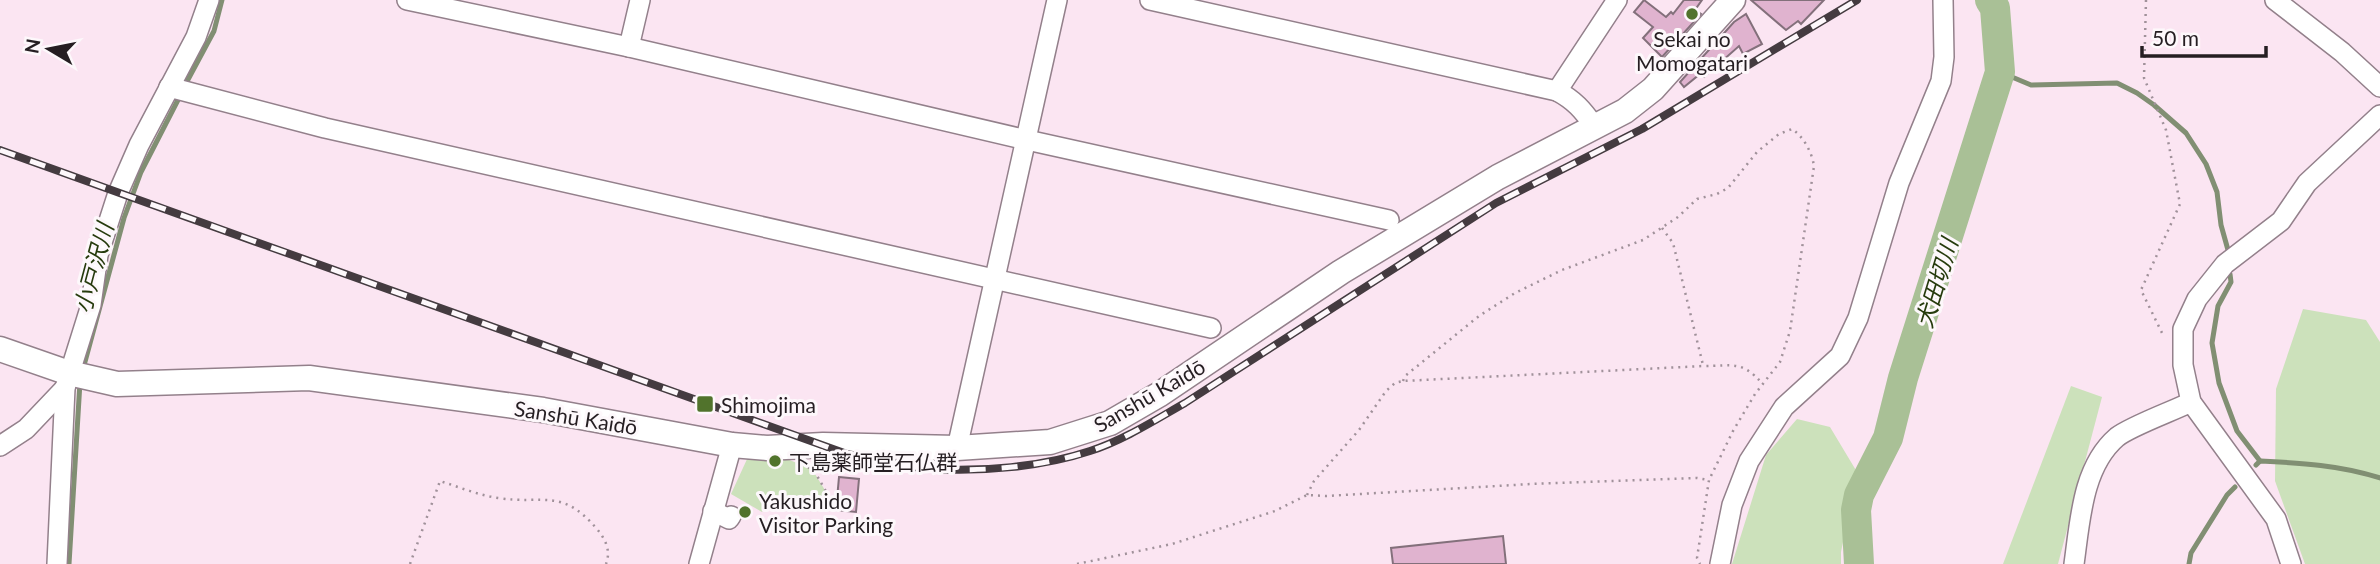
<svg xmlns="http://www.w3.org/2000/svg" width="2380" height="564" viewBox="0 0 2380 564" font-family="Lato,'Noto Sans JP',sans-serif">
<rect width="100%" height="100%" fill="#fbe5f2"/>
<!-- green -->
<g fill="#cce1bb">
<path d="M2303,309L2366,320L2380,342V564H2305L2275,481L2276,389Z"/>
<path d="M2071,386L2102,397L2058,564H2003Z"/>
<path d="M1797,419L1830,427L1857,472L1841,552V564H1732L1766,455Z"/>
<path d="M748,457H782L812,469L831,500L778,495L762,512L731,494Z"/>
</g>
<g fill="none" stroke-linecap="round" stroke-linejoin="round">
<!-- stream -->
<g stroke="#818f73" stroke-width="5">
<path d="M2000,72L2031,85L2117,83L2137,93L2154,105L2186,133L2206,164L2217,192L2221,225L2228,250"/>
<path d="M184,87L214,31L222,0"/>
<path d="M2230,274L2231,282L2218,306L2212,343L2219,383L2237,431L2260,461"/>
<path d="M83,369L124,218L141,172L180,96"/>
<path d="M2256,465L2260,461C2300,463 2341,465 2380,478"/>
<path d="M69,564L80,382"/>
<path d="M2189,564L2191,553L2227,495L2235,487"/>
</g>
<!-- river -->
<path stroke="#a9c096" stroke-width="30" d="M1859,564L1856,510L1859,495L1888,438L1903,378L2000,72L1995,8L1990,0"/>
</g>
<!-- building -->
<g fill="#e0b3cf" stroke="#83707b" stroke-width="2">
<path d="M1644,0L1666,17L1671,12L1673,14L1684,0H1702L1695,10L1701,14L1662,57L1643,38L1653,27L1634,12Z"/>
<path d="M1751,0H1824L1801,24L1798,21L1786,30Z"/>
<path d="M1746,14L1762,44L1743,54L1739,46L1704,77L1700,74L1684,87L1680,82L1734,22Z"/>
<path d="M839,477L859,479L856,512L836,510Z"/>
<path d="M1503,536L1506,564H1393L1391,548Z"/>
</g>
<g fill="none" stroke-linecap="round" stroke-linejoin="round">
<defs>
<g id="minor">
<path d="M407,0L629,47L1027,140L1389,220"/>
<path d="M1150,0L1557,91C1574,100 1583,110 1594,126"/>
<path d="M2275,0L2342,52L2380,87"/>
<path d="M629,47L640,0"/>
<path d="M169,87L325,128L1211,328"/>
<path d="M1557,91L1617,0"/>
<path d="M0,446L26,429L65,388"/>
<path d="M957,448L1057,0"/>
<path d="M713,511L729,519L731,516"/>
<path d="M57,564L65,388L91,305L98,255L118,193L139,145L196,37L209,0"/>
<path d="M699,564L732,445"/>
<path d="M1720,564L1732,505L1749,461L1784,407L1840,356L1858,318L1899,183L1941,81L1944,57L1943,0"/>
<path d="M2074,564C2080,522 2082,467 2117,437C2131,426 2173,411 2191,402"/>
<path d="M2291,564L2276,519L2191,402L2183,365V329L2197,299L2225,264L2281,221L2307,183L2380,115"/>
</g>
<path id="major" d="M0,349L69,373L117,384L309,378L543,410L732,445L767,448L823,445L957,448L1050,442L1110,423L1160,394L1341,272L1498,177L1625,111L1653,89L1733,0"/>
</defs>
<!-- minor casing -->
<use href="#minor" stroke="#93808b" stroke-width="22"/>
<!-- major casing -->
<use href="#major" stroke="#93808b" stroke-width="27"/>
<!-- path -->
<g stroke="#a0919a" stroke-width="2.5" stroke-dasharray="2 5" stroke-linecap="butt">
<path d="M2146,0L2144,78L2166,130L2180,204L2141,290L2164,337"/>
<path d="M1662,228L1673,243L1703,365"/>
<path d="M1403,381L1405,376L1479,316L1515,293L1562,270L1643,240L1678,217L1697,199L1717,194L1728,188L1757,152L1779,134L1792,129C1803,136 1812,152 1814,166L1790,331L1780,362L1755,394L1733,431L1709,480"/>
<path d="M808,467L816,474L831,500"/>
<path d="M1307,495L1314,481L1359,430L1386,391L1395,383L1403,381L1703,366C1733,366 1741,360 1762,383"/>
<path d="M410,564L440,481C459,487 478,495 498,498C545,505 561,487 597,529C606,540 611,551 606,564"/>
<path d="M1077,564L1172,544L1275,511L1307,495L1326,496L1531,484L1697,478L1709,480L1697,558L1700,564"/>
</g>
<!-- minor -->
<use href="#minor" stroke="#fff" stroke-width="19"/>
<!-- major -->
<use href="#major" stroke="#fff" stroke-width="24"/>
<defs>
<path id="rail" d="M0,150L847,454C875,459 903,467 931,469C981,472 1042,467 1090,451C1124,440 1155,420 1185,403L1496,203L1642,129L1857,0"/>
</defs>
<!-- rail casing -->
<use href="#rail" stroke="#443b40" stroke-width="8"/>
<!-- rail -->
<use href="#rail" stroke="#fdf8fb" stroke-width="5" stroke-dasharray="16" stroke-linecap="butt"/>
</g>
<!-- markers -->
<g fill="#51732c" stroke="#fdf8fb" stroke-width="2.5">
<circle cx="1692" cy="14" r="7"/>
<rect x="696" y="395" width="18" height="18" rx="3.5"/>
<circle cx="775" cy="461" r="7"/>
<circle cx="745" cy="512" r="7"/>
</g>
<g text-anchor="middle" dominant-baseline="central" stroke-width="6" stroke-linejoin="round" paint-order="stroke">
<!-- poi labels -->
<g font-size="21" fill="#251e22" stroke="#fdf8fb" text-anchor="start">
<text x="1692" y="38" text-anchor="middle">Sekai no<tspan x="1692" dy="24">Momogatari</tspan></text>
<text x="721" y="404">Shimojima</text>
<text x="789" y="461">下島薬師堂石仏群</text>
<text x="759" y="500">Yakushido<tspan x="759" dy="24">Visitor Parking</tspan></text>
</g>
<!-- street labels -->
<g font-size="21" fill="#251e22" stroke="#fdf8fb">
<text transform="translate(1149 395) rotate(-30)">Sanshū Kaidō</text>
<text transform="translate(576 417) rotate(9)">Sanshū Kaidō</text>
</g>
<!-- water labels -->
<g font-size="23" font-style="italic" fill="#263b0d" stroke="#fdf8fb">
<text transform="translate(93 268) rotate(-75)">小戸沢川</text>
<text transform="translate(1936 283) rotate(-73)">犬田切川</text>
</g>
</g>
<!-- north arrow -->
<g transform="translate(49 49) rotate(280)" stroke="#fdf8fb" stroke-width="5" paint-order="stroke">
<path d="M0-5L12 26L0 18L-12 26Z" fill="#251e22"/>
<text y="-10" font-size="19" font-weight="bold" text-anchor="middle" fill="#251e22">N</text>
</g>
<!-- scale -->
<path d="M2142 46v10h124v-10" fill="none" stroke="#251e22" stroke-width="3.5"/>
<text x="2152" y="46" font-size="21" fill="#251e22" stroke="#fdf8fb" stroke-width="5" paint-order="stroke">50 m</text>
</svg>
